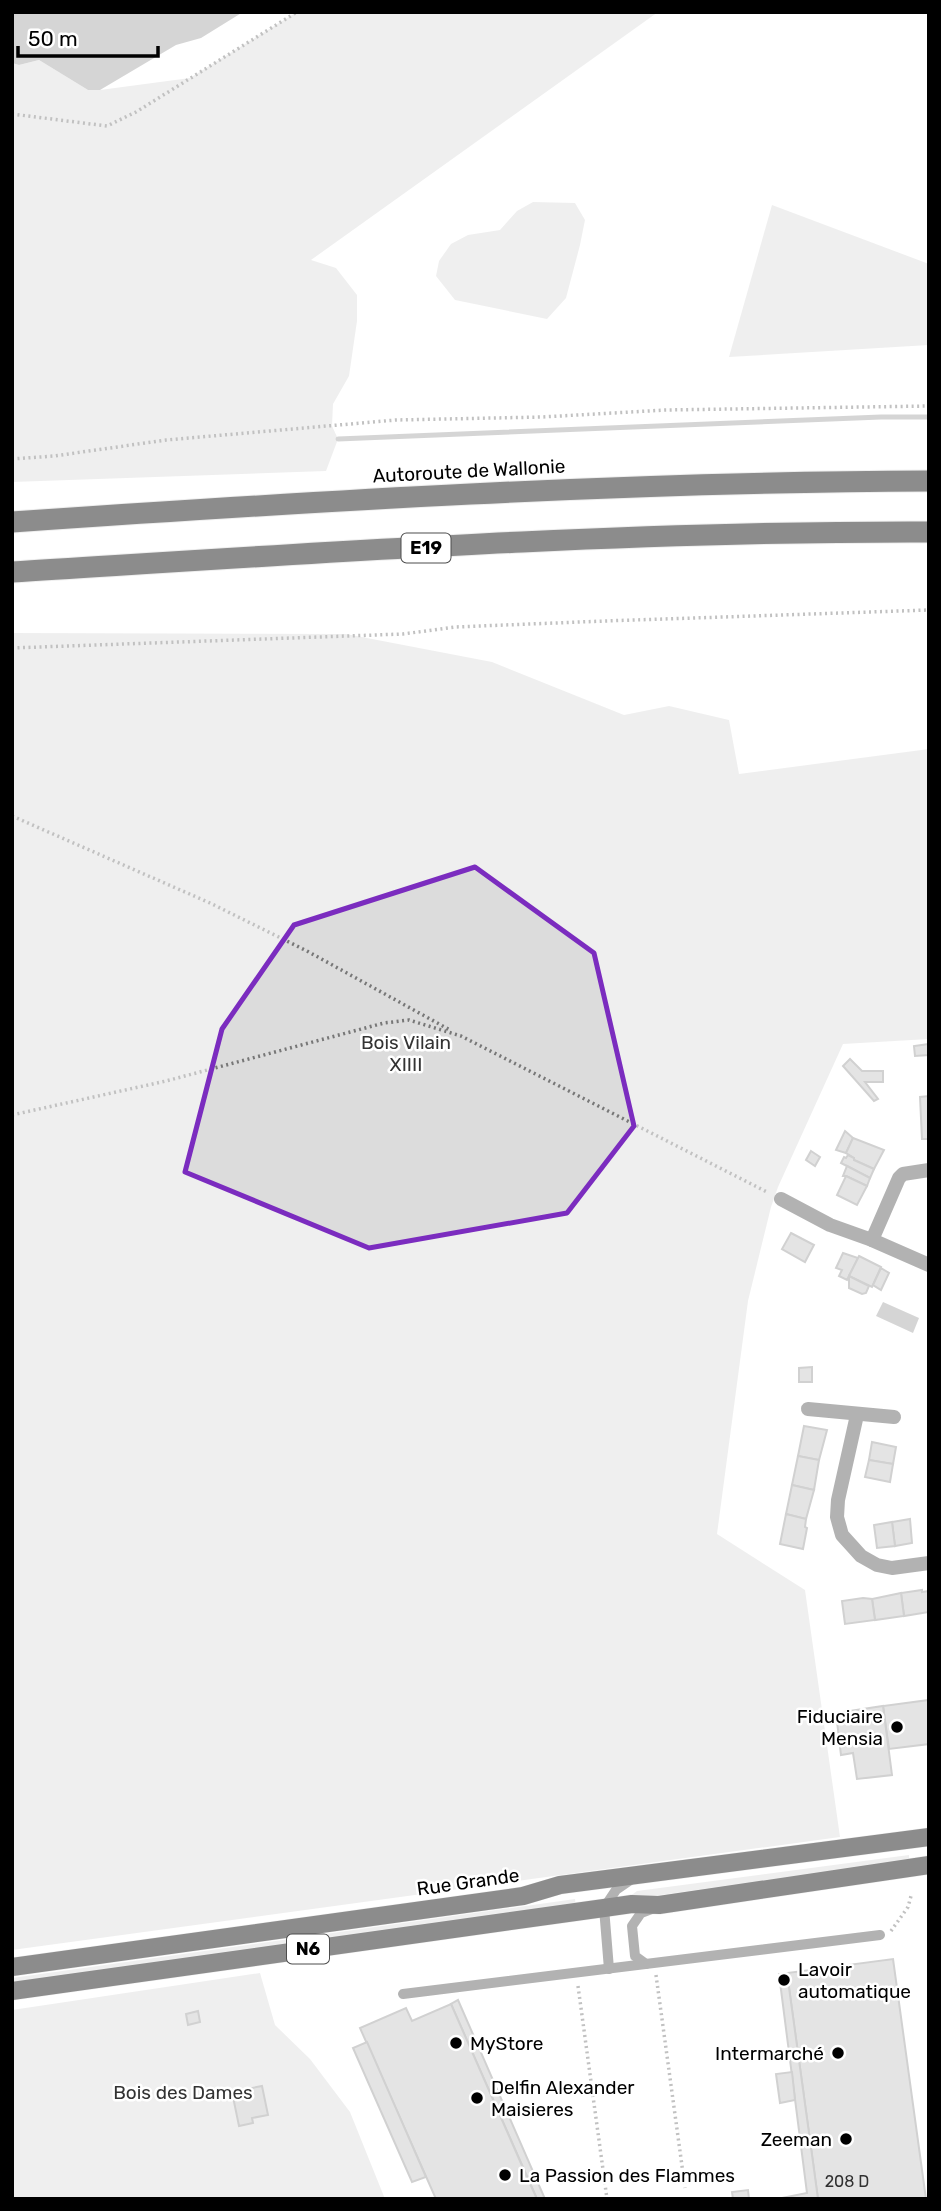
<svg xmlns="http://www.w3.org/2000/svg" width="941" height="2211" viewBox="0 0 941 2211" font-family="Rubik,sans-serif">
<rect width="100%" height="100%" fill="#fff"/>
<!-- green -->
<g fill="#dcdcdc">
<path d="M297,12H658L311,260L336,268L357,295V321L349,376L333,404L332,426L338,439L326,471L12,482V63L19,65L39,60L88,90H100L190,78Z"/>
<path d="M533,202L575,203L585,220L580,245L566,298L547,319L455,300L436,276L439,261L451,244L468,235L500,230L517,211Z"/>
<path d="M772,205L929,264V345L729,357Z"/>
<path d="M12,633L346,634L492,662L624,715L669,706L729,720L739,774L929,749V1039L843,1044L778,1187L771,1207L748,1301L717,1534L805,1590L840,1837L12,1950Z"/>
<path d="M909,1855V1860L625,1900L637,1891Z"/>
<path d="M575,1899L576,1908L12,1986V1978Z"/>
<path d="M260,1973L275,2025L310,2059L350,2112L385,2199H18L12,2196V2010Z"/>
</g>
<!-- water -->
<g fill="#a3a3a3">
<path d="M12,12H243L201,38L176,45L100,90H88L39,60L19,65L12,63Z"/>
<path d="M883,1302L919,1318L913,1333L876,1316Z"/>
</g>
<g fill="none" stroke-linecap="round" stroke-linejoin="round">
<!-- stream -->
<path stroke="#a3a3a3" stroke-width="5" d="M338,439L881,417H929"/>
</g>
<!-- building -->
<g fill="#c4c4c4" stroke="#999" stroke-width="2">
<path d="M929,1044V1055L915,1056L914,1046Z"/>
<path d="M850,1059L862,1071H883V1082H865L878,1099L874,1101L843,1066Z"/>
<path d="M929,1096V1139H922L920,1097Z"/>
<path d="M845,1131L853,1138L846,1153L836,1150Z"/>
<path d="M853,1138L884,1150L874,1169L854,1160V1158L846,1153Z"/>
<path d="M811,1151L820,1157L815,1166L806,1160Z"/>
<path d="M848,1155L854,1158V1160L874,1169L870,1178L841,1163L844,1157L846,1158Z"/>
<path d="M847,1166L870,1178L867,1186L846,1176H843Z"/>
<path d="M846,1176L867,1186L857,1205L837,1195Z"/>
<path d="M791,1233L814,1245L805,1262L782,1249Z"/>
<path d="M843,1253L858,1258L847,1280L839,1276L842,1270L836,1268Z"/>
<path d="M859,1256L881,1267L872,1287L849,1276Z"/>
<path d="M881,1268L889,1273L881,1290L873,1285Z"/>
<path d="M849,1276L869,1286L866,1293L862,1294L849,1288Z"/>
<path d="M812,1367V1382H799V1368Z"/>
<path d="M804,1426L827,1430L819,1460L798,1456Z"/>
<path d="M872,1442L896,1447L893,1464L869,1460Z"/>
<path d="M798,1456L819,1460L814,1490L792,1485Z"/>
<path d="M869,1460L893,1464L890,1482L865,1477Z"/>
<path d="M792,1485L814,1490L806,1519L786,1514Z"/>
<path d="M786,1514L806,1519L805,1527L807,1528L803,1549L780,1544Z"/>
<path d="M910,1519L912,1543L895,1546L892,1522Z"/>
<path d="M892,1522L895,1546L877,1548L874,1525Z"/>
<path d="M922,1590V1592L929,1591V1612L904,1616L901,1593Z"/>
<path d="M901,1593L904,1616L875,1620L872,1599Z"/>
<path d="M863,1598L872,1599L875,1620L845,1624L842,1601Z"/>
<path d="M929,1700V1744L889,1749L883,1706Z"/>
<path d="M883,1706L892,1775L857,1779L853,1753L841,1755L836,1713Z"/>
<path d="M893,1959L926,2199H818L787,1973Z"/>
<path d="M787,1973L813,2162L818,2199H777L807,2193L779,1974Z"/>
<path d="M458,2000L545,2199H537L451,2004Z"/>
<path d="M451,2004L527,2177L537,2199H436L360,2028L406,2008L412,2021Z"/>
<path d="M198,2011L200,2022L188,2025L186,2014Z"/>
<path d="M367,2042L426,2177L412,2182L353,2048Z"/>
<path d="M792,2072L795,2100L780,2103L776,2074Z"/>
<path d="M262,2086L268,2115L252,2118L253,2123L239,2126L232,2092Z"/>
<path d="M748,2190L749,2199H733L732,2192Z"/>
</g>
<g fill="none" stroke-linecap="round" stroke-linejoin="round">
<defs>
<g id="primary">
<path d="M12,1967L523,1896L560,1885L929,1837"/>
<path d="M12,1991L604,1908L632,1904L659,1905L929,1865"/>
</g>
<g id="motorway">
<path d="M12,522C318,501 623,482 929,481"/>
<path d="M12,572C317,553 623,531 929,532"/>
</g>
</defs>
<!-- primary casing -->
<use href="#primary" stroke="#dbdbdb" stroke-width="19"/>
<!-- motorway casing -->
<use href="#motorway" stroke="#dbdbdb" stroke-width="23"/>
<!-- path -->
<g stroke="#777" stroke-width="3.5" stroke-dasharray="2 3.5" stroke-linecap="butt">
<path d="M12,114L107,126L136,112L297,12"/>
<path d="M12,459L54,456L166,440L396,420L542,417L666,410L929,406"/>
<path d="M12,648L403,634L455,627L605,621L929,610"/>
<path d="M12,816L210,903L307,951L450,1030"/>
<path d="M12,1115L166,1081L384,1023L409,1020L461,1036L767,1192"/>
<path d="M891,1931L908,1907L911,1896"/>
<path d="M656,1975L685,2188"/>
<path d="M578,1986L607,2199"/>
</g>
<!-- service -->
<g stroke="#555" stroke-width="10">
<path d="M646,1964L635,1956L632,1926L641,1913L654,1908"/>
<path d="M609,1969L604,1908L616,1890L632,1879"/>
<path d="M403,1994L880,1935"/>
</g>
<!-- minor -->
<g stroke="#555" stroke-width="14">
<path d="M781,1199L830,1225L872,1240L929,1265"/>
<path d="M872,1240L899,1178L903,1174L929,1170"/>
<path d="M808,1409L894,1417"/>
<path d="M857,1415L838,1500L837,1517L842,1535L861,1556L877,1565L892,1568L929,1563"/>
</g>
<!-- primary -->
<use href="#primary" stroke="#000" stroke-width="18"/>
<!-- motorway -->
<use href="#motorway" stroke="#000" stroke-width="21"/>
</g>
<!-- marked area -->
<path d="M0 0H941V2211H0ZM475,867L594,953L634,1126L567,1213L369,1248L185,1172L222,1029L294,925Z" fill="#fff" fill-opacity=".55" fill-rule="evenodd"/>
<path fill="none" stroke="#7b2cbf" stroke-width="5" stroke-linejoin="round" d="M475,867L594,953L634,1126L567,1213L369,1248L185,1172L222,1029L294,925Z"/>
<!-- markers -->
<g fill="#000" stroke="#fff" stroke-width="2.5">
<circle cx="897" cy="1727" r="7"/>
<circle cx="784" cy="1980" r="7"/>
<circle cx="456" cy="2043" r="7"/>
<circle cx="838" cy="2053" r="7"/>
<circle cx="477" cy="2098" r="7"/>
<circle cx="846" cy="2139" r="7"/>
<circle cx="505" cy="2175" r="7"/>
</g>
<g text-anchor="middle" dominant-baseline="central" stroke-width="5" stroke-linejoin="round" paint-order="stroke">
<!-- number labels -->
<g font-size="16" fill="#313131">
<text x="847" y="2181">208 D</text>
</g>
<!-- shield labels -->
<g fill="#fff" stroke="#4c4c4c" stroke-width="2">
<rect x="401.5" y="533.5" width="49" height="29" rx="5"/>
<rect x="287" y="1934.5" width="42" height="29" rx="5"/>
</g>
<g font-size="18" font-weight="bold" fill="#000">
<text x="426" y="548">E19</text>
<text x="308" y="1949">N6</text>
</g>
<!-- street labels -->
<g font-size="19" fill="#000" stroke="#fff">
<text transform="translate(469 471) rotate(-3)">Autoroute de Wallonie</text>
<text transform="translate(468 1882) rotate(-8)">Rue Grande</text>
</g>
<!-- park labels -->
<g font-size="19" fill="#333" stroke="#fff">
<text x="406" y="1042">Bois Vilain<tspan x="406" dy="22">XIIII</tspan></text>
<text x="183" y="2092">Bois des Dames</text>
</g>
<!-- poi labels -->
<g font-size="19" fill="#000" stroke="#fff" text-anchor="start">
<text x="883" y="1716" text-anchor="end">Fiduciaire<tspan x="883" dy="22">Mensia</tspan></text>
<text x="798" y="1969">Lavoir<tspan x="798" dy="22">automatique</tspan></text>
<text x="470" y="2043">MyStore</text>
<text x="824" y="2053" text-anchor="end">Intermarché</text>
<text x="491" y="2087">Delfin Alexander<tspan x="491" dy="22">Maisieres</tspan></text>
<text x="832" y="2139" text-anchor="end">Zeeman</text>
<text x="519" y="2175">La Passion des Flammes</text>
</g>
</g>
<!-- border -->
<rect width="941" height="2211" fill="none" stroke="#000000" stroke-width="28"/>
<!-- scale -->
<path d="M18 46v10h140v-10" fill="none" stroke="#000000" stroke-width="3.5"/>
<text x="28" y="46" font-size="21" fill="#000000" stroke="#ffffff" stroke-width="5" paint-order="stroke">50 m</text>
</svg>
